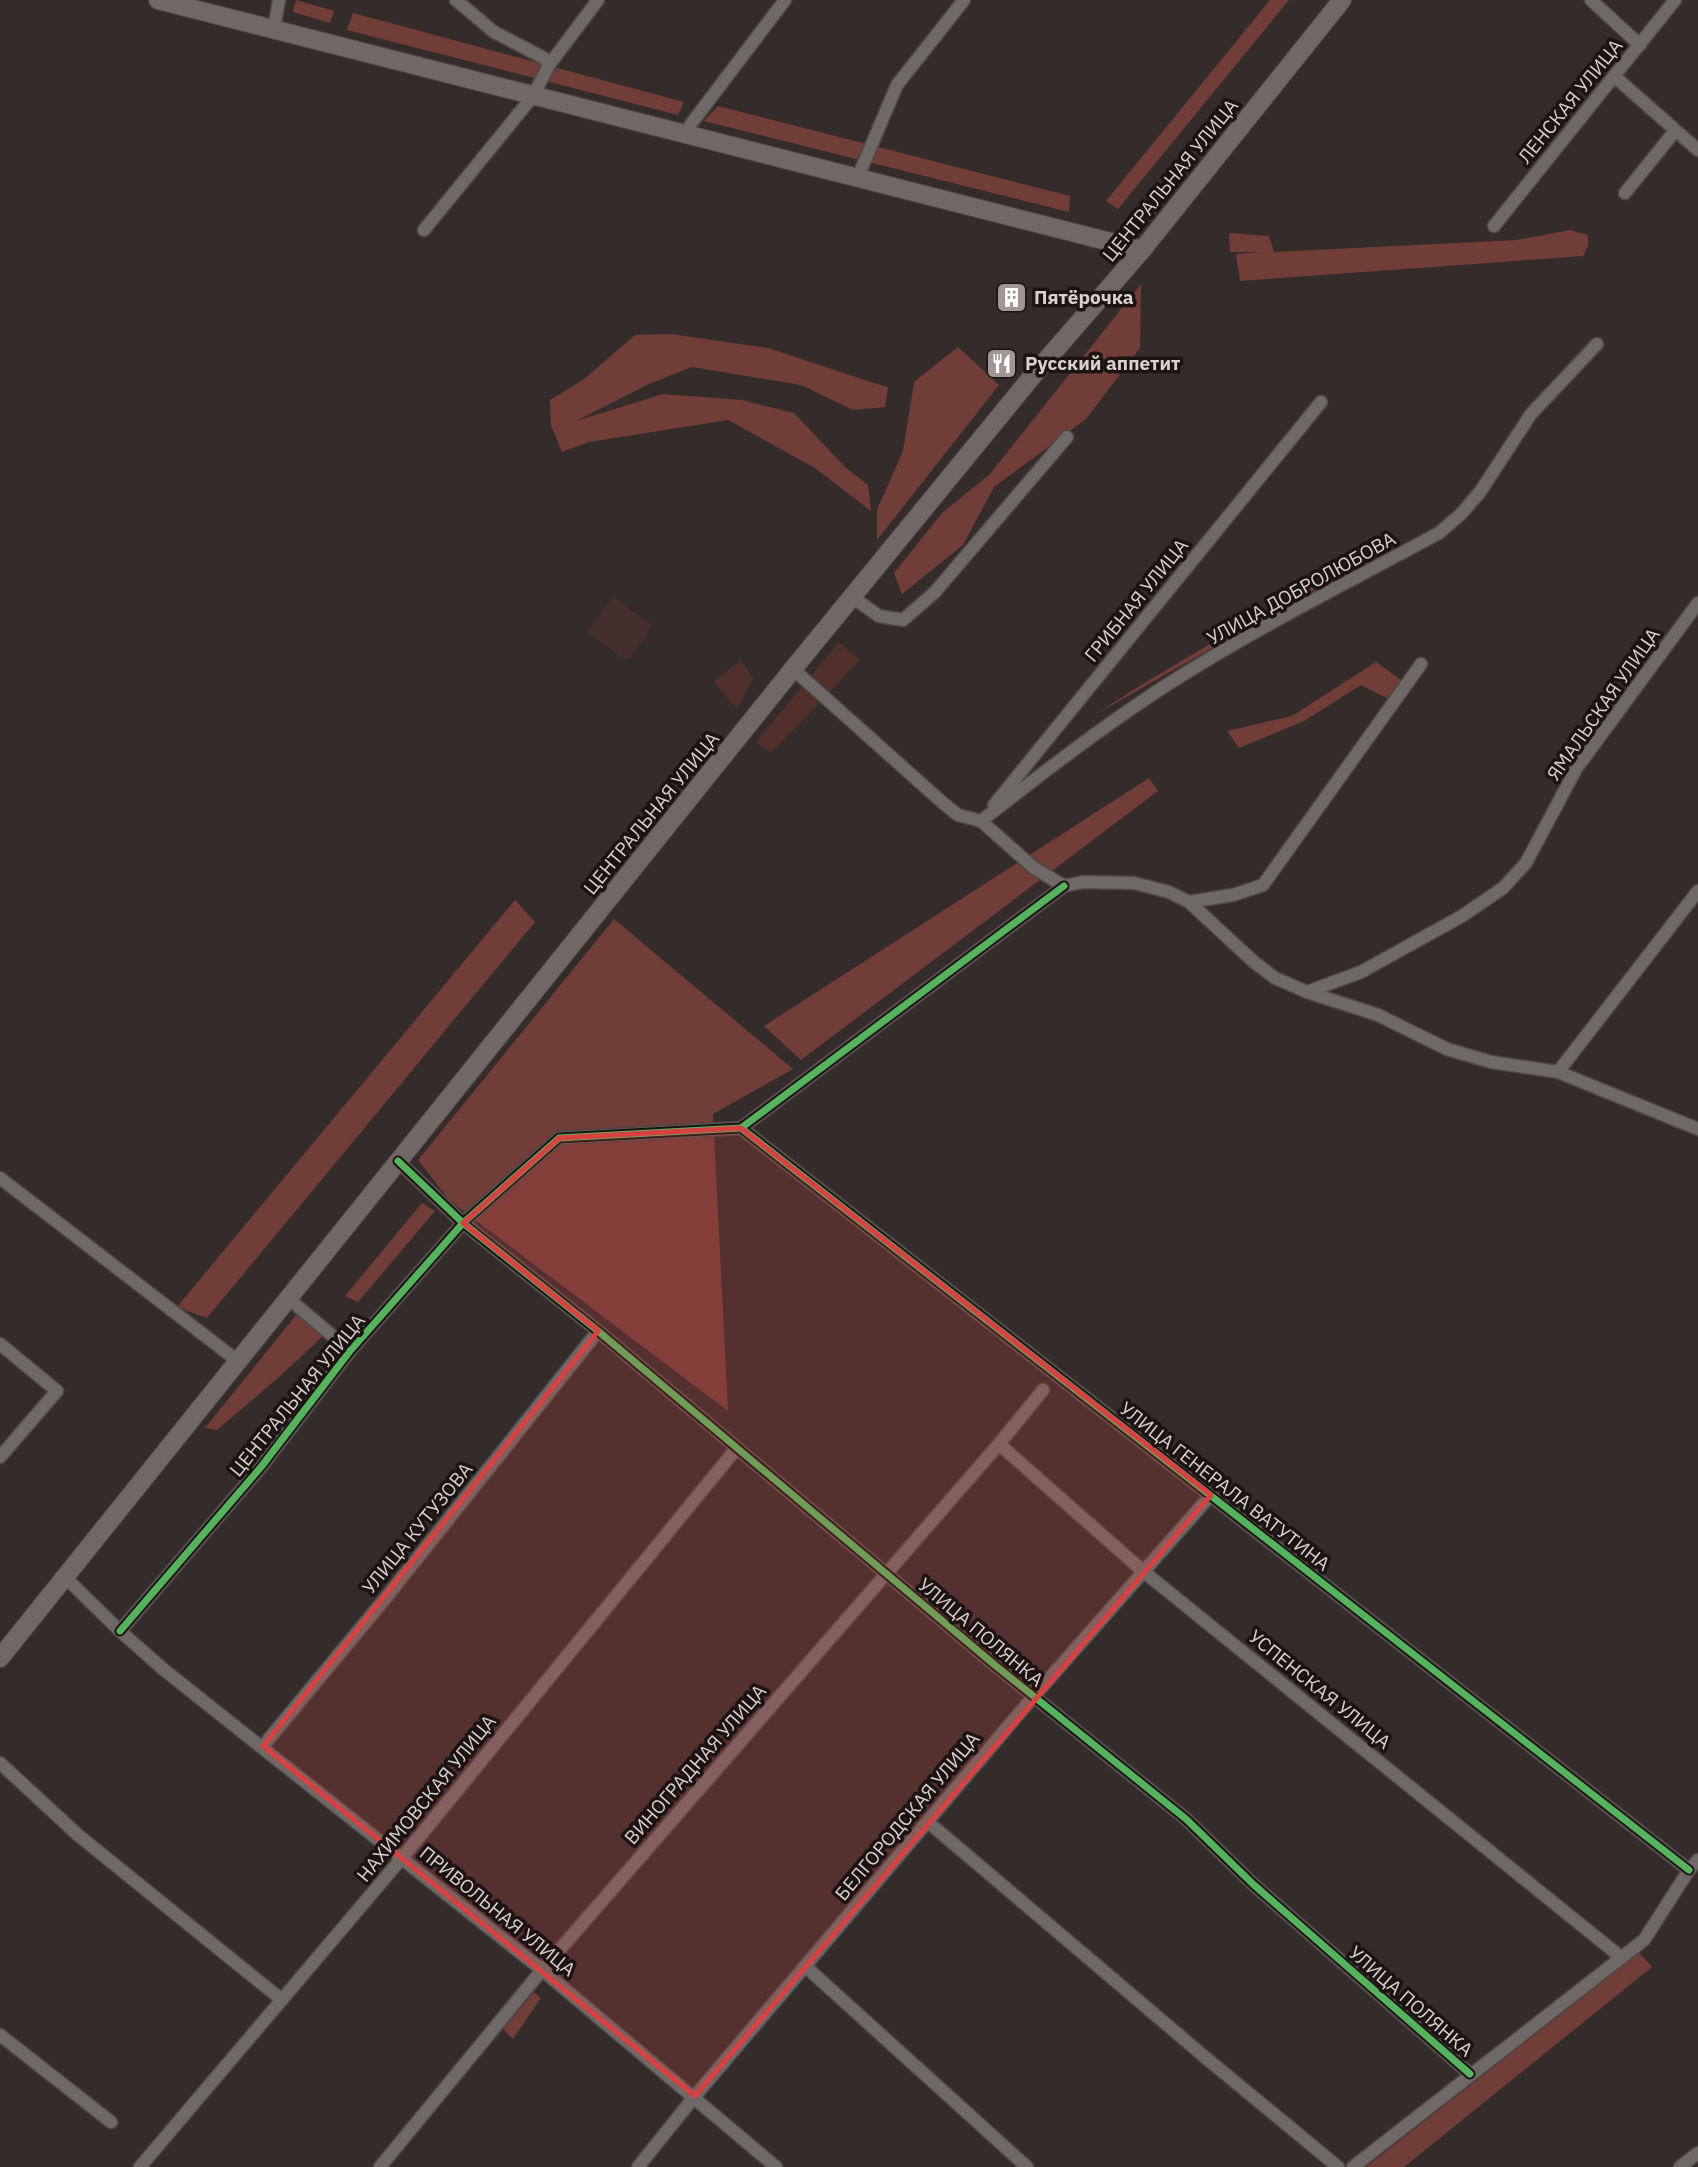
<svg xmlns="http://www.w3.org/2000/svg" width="1698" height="2167" viewBox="0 0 1698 2167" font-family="'IBM Plex Sans',sans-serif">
<rect width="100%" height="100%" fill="#342c2b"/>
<!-- built -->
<path fill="#442f2c" d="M614,597L653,626L627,661L587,632Z"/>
<!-- green -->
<g fill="#51302b">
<path d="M839,642L860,660L771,753L756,742Z"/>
<path d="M741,660L753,679L737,708L714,682Z"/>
</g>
<!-- forest -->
<g fill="#703e37">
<path d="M296,0L334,11L330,23L293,12Z"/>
<path d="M1270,0H1289L1118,209L1106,201Z"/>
<path d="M353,13L684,102L678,115L347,30Z"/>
<path d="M718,106L1070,196L1069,212L704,121Z"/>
<path d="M1570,230L1588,235V246L1583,256L1240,281L1236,254L1261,252H1230L1229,233L1269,236L1274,252L1517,240Z"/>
<path d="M1141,284L1140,348L1086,419L994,487L963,545L902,594L894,573L942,513L990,474Z"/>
<path d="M671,334L768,348L871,382L888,387L885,407L853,410L801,385L692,367L649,384L576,421L663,394L742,400L794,413L846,468L868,485L871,511L815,468L728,420L589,442L562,452L551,425L550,400L584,379L635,335Z"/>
<path d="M958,347L999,385L877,540V510L903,451L914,382Z"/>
<path d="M1357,556L1370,558L1098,713L1133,690Z"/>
<path d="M1376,662L1401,680L1394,702L1361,685L1304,721L1239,748L1227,731L1292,716Z"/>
<path d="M1149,778L1158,791L801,1060L764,1026Z"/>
<path d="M515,900L535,922L207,1318L177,1307Z"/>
<path d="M614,919L793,1069L713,1114L728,1411L450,1201L418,1160Z"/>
<path d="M422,1203L435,1211L358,1302L345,1296Z"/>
<path d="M297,1314L323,1336L278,1378L217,1430L205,1428Z"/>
<path d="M1639,1953L1652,1967L1404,2167H1366Z"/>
<path d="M534,1992L541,1998L513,2039L503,2029Z"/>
</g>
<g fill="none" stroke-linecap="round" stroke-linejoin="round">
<defs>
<g id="street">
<path d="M456,0L494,32L544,58L549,65"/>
<path d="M1591,0L1640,45"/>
<path d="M276,18L279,0"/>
<path d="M1614,76L1698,150"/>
<path d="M685,135L691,124L785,0"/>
<path d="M857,179L897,85L964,0"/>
<path d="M1625,193L1675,131"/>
<path d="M1494,226L1675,0"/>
<path d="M424,230L533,96L549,65L598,0"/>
<path d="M852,597L879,616L903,620L935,592L1067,437"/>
<path d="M793,669L943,803L958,815L981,821L1034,868L1064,886L1083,882L1134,883L1169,892L1189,902L1254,962L1275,978L1307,992L1378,1015L1447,1049L1491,1062L1558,1072L1698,1129"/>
<path d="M994,805L1321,402"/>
<path d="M981,821C1035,779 1090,736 1147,698C1240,636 1341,586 1439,533L1461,514L1480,492L1531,414L1597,344"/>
<path d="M1189,902L1233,895L1263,885L1421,664"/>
<path d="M1307,992L1361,972L1462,916L1503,888L1526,863L1576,769L1698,603"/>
<path d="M1558,1072L1698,891"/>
<path d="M741,1128L1689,1870"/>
<path d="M398,1161L463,1223L598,1331L996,1666L1186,1819L1254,1885L1470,2074"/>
<path d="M0,1178L239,1362"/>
<path d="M288,1298L350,1351"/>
<path d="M0,1344L57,1391L0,1457"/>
<path d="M999,1444L1144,1572L1622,1958"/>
<path d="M66,1578L120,1631L163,1669L542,1970L776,2167"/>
<path d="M120,1631L261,1467L350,1351L463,1223L559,1138L741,1128L1064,886"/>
<path d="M263,1746L388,1595L598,1331"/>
<path d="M0,1763L78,1835L282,2000"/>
<path d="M928,1822L1206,2058L1338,2167"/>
<path d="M805,1966L1027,2167"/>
<path d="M0,2035L111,2122"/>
<path d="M140,2167L402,1858L736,1449"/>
<path d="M380,2167L542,1970L999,1444L1043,1390"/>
<path d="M638,2167L695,2096L1034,1696L1211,1495"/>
<path d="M1353,2167L1644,1940L1689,1870L1698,1860"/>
<path d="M1680,2167L1698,2153"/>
</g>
<g id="secondary">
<path d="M158,0L1142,250"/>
<path d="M0,1658L793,669L1035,373L1142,250L1342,0"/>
</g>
</defs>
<!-- street casing -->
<use href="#street" stroke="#4e4746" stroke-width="15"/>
<!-- secondary casing -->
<use href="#secondary" stroke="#4e4746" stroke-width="20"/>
<!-- street -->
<use href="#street" stroke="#6e6866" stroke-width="12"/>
<!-- secondary -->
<use href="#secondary" stroke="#716866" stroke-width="18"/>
<defs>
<g id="cycleway">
<path d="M741,1128L1689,1870"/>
<path d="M398,1161L463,1223L598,1331L996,1666L1186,1819L1254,1885L1470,2074"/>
<path d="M120,1631L261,1467L350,1351L463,1223L559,1138L741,1128L1064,886"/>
</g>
</defs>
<!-- cycleway casing -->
<use href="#cycleway" stroke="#1b1413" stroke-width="11"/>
<!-- cycleway -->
<use href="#cycleway" stroke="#56b35d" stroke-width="7"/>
</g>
<!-- marked area -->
<path fill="#d74141" fill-opacity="0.2" stroke="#d74141" stroke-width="5" stroke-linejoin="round" d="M741,1128L1211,1495L695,2096L263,1746L598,1331L463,1223L559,1138Z"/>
<!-- icons -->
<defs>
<symbol id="building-square" viewBox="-11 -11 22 22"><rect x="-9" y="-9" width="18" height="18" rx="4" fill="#a09795" stroke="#1b1413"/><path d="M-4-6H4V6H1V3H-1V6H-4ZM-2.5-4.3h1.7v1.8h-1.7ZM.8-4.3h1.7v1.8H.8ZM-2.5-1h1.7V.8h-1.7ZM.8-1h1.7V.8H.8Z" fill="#fff"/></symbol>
<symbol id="restaurant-square" viewBox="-11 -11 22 22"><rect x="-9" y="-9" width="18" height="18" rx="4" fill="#a09795" stroke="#1b1413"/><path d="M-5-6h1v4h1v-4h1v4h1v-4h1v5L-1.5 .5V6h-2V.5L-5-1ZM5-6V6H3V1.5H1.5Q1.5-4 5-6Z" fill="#fff"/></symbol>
</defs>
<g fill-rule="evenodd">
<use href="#building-square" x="994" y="280" width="35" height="35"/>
<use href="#restaurant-square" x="984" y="346" width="35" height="35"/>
</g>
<g text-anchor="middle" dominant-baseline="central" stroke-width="7" stroke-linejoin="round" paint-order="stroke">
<!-- street labels -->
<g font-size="19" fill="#dad0ce" stroke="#1b1413">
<text transform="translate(1570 101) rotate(-51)">ЛЕНСКАЯ УЛИЦА</text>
<text transform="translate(1170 180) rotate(-51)">ЦЕНТРАЛЬНАЯ УЛИЦА</text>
<text transform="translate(1301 588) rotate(-29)">УЛИЦА ДОБРОЛЮБОВА</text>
<text transform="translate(1136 600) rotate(-51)">ГРИБНАЯ УЛИЦА</text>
<text transform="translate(1603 704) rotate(-55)">ЯМАЛЬСКАЯ УЛИЦА</text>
<text transform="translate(651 813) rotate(-51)">ЦЕНТРАЛЬНАЯ УЛИЦА</text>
<text transform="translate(297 1395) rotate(-51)">ЦЕНТРАЛЬНАЯ УЛИЦА</text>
<text transform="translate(1225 1486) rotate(38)">УЛИЦА ГЕНЕРАЛА ВАТУТИНА</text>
<text transform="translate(417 1528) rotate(-51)">УЛИЦА КУТУЗОВА</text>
<text transform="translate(981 1632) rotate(40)">УЛИЦА ПОЛЯНКА</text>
<text transform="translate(1320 1689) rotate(39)">УСПЕНСКАЯ УЛИЦА</text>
<text transform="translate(695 1764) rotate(-49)">ВИНОГРАДНАЯ УЛИЦА</text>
<text transform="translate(426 1798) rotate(-51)">НАХИМОВСКАЯ УЛИЦА</text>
<text transform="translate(907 1816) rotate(-50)">БЕЛГОРОДСКАЯ УЛИЦА</text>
<text transform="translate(498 1911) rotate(39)">ПРИВОЛЬНАЯ УЛИЦА</text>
<text transform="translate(1411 2001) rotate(41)">УЛИЦА ПОЛЯНКА</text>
</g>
<!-- poi labels -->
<g font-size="19" font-weight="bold" fill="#dad0ce" stroke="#1b1413" text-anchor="start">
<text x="1034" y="297">Пятёрочка</text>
<text x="1025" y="363">Русский аппетит</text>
</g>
</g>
</svg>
